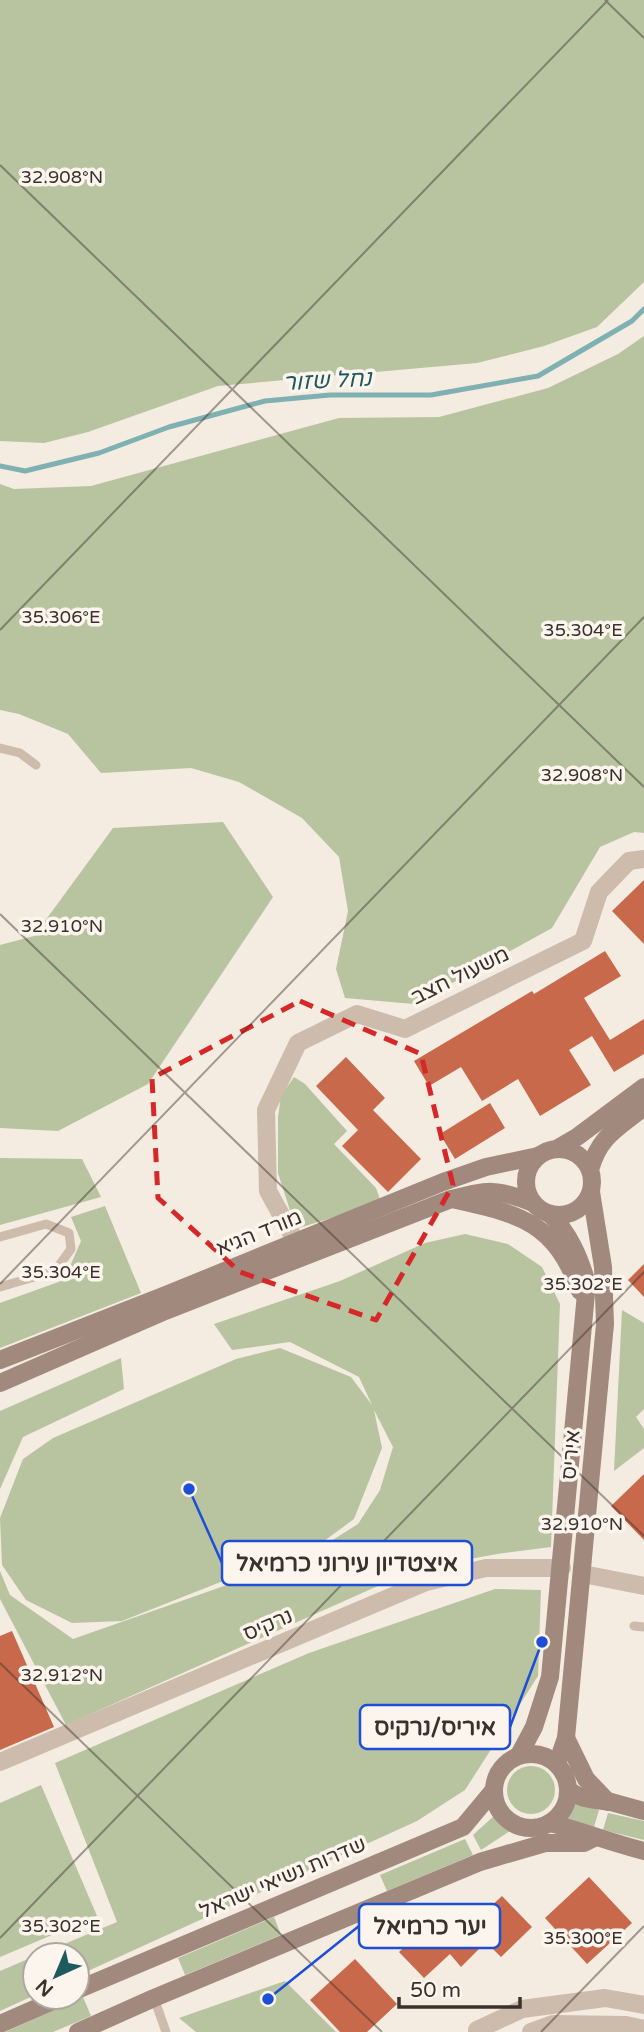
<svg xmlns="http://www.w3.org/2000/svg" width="644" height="2032" viewBox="0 0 644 2032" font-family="'Varela Round',Heebo,sans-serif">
<rect width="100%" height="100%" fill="#f4ebe1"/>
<!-- green -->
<g fill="#b8c4a0">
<path d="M0,0H644V282L597,327L544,346L477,363L218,386L88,432L44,443L0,441Z"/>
<path d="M644,336V833L634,832L600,847L552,928L414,1004L345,998L336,969L348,911L339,857L302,818L239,782L191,768L101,773L68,734L19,714L0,710V484L14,489L91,486L339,418L439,417L548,388L618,354Z"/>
<path d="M223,822L273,897L148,1084L58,1131L0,1128V945L34,936L113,828Z"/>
<path d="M294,1077L305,1084L347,1131L334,1144L376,1188L381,1202L296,1229L278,1173V1117L281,1096Z"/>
<path d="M0,1158L82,1159L101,1197L0,1225Z"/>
<path d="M105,1206L141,1293L0,1348V1303L64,1280L81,1241L71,1217Z"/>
<path d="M465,1234L508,1244L542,1267L560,1304L551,1547L497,1554L416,1569L66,1725L0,1599V1571L10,1595L73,1639L304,1558L358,1524L380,1490L393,1447L374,1410L382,1448L354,1519L324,1541L122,1621L72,1623L26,1600L2,1565L0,1518L23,1459L53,1438L236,1359L280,1348L351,1377L372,1405L359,1377L290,1342L232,1350L214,1324L340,1281L425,1243Z"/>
<path d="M622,1310L644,1323V1409L636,1417L644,1429V1448L614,1471Z"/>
<path d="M121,1358L124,1389L23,1437L0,1489V1411Z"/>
<path d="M495,1589L541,1590L538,1676L465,1790L417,1821L77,1976V1955H38L117,1922L55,1763L309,1653Z"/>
<circle cx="531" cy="1790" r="24"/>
<path d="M41,1785L97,1916L0,1957V1803Z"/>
<path d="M573,1802L599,1810L594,1827L567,1821Z"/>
<path d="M608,1813L644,1821V1840L603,1830Z"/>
<path d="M496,1814L513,1829L481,1850L473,1835Z"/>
<path d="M465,1839L473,1855L387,1891L380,1875Z"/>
<path d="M274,1917L281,1935L185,1975L178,1958Z"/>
<path d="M35,1956V1995L0,2011V1971Z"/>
<path d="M285,1981L336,2032H196L179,2018Z"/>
<path d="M83,1997L91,2016L53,2032H5Z"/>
</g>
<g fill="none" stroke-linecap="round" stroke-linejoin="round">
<!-- stream -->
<path stroke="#7fb0b2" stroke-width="5" d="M0,466L25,471L99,453L169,427L265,401L330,395H431L538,376L632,321L644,309"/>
</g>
<!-- building -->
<g fill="#c8694b">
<path d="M644,880V944L612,911Z"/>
<path d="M605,951L621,976L584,998L610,1040L644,1019V1054L614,1072L592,1036L569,1050L591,1085L540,1116L518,1079L482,1101L461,1067L429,1086L414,1061L532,991L534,994Z"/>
<path d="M346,1057L385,1098L373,1110L421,1159L388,1192L342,1146L358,1130L316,1086Z"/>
<path d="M490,1103L505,1128L455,1159L440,1134Z"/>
<path d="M644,1264V1297L628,1280Z"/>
<path d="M644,1474V1540L611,1506Z"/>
<path d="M12,1631L54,1727L0,1750V1636Z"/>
<path d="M589,1877L632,1923L587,1964L545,1918Z"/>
<path d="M502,1896L532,1927L501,1957L486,1942L461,1967L450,1954L424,1978L399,1952L425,1927L433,1935L459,1909L473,1923Z"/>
<path d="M355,1959L397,2004L367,2032H340L310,2000Z"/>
</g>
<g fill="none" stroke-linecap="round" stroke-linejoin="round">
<!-- lane -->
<g stroke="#cdbbac" stroke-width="9">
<path d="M0,748L20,753L36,765"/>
<path d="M0,1237L46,1224L69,1233L71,1249L55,1271L0,1287"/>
<path d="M634,1626L644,1627"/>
<path d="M154,1998L166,2032"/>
</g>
<!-- street -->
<g stroke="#cdbbac" stroke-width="18">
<path d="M296,1242L268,1191L266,1110L298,1043L357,1014L405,1029L583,941L599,892L629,861L644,859"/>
<path d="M583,1574L644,1586"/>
<path d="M0,1762L426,1582L486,1568H562"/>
<path d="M481,2032L477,2030L522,2009L605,1998L644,2005"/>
<path d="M531,2032L553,2024L626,2025L644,2029"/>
</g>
<!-- secondary -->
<g stroke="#a18a7d" stroke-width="18">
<path d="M558,1148L577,1137L644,1087"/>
<circle cx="559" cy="1182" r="33"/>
<path d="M590,1170C599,1136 618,1128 644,1107"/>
<path d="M456,1200C521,1214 555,1223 580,1291"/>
<path d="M0,1360L161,1297L443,1182L486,1167L538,1156"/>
<path d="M0,1383L165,1311L451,1199C488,1190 495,1188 531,1202"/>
<path d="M566,1738L586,1779L608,1802"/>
<circle cx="531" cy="1791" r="37"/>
<path d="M519,1755L534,1727L550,1677L587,1283C579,1256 570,1235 550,1214"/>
<path d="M557,1764L566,1738L605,1324L603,1267L591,1192"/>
<path d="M568,1790C585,1801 593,1799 611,1802C622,1805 633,1808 644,1811"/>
<path d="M550,1823C582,1831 612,1843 644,1851"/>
<path d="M77,1990L463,1827L493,1791"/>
<path d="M0,2024L62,1997"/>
<path d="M78,2032L154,1998L480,1862L545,1843H584L594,1838"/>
</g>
</g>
<!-- marked area -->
<path fill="none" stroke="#d62828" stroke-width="5" stroke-dasharray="14 9" stroke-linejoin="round" d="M300,1001L421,1054L453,1185L376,1320L240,1272L158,1198L152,1078Z"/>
<!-- ticks -->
<path fill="none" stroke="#3b302b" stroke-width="2" stroke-opacity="0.45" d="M605,0L644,38M0,165L644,787M0,630L608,0M0,914L644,1536M0,1284L644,617M0,1663L382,2032M0,1938L644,1272M541,2032L644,1926"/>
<g text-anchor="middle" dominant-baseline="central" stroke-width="7" stroke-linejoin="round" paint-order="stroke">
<!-- street labels -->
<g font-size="21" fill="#3b302b" stroke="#fbf5ee">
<text transform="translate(460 976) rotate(-26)">משעול חצב</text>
<text transform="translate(259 1233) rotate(-22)">מורד הגיא</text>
<text transform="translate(571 1455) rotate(-85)">איריס</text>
<text transform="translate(268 1625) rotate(-23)">נרקיס</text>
<text transform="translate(283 1878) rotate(-23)">שדרות נשיאי ישראל</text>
</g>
<!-- water labels -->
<g font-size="23" font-style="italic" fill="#1f5a5e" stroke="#fbf5ee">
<text transform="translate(327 381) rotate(-3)">נחל שזור</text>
</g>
</g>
<g font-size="18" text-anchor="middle" fill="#3b302b" stroke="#fbf5ee" stroke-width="7" stroke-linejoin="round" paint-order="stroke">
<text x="62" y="183">32.908°N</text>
<text x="61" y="623">35.306°E</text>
<text x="583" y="636">35.304°E</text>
<text x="582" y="781">32.908°N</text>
<text x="62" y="932">32.910°N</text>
<text x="61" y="1278">35.304°E</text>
<text x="583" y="1290">35.302°E</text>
<text x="582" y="1530">32.910°N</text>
<text x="62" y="1681">32.912°N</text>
<text x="61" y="1932">35.302°E</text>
<text x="583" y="1944">35.300°E</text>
</g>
<!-- callouts -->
<path fill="none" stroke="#1d4ed8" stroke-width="2.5" d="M189 1489L222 1563M542 1642L510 1727M268 1999L359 1926"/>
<g fill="#1d4ed8" stroke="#fbf5ee" stroke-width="2.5">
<circle cx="189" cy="1489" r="7"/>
<circle cx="542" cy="1642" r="7"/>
<circle cx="268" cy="1999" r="7"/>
</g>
<g fill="#fbf5ee" stroke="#1d4ed8" stroke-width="2.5">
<rect x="222" y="1541" width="250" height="44" rx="7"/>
<rect x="360" y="1705" width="150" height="44" rx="7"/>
<rect x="359" y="1904" width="141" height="44" rx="7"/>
</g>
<g font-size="23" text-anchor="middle" font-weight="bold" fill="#3b302b">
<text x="347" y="1571">איצטדיון עירוני כרמיאל</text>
<text x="435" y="1735">איריס/נרקיס</text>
<text x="430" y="1934">יער כרמיאל</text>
</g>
<!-- north arrow -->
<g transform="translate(56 1976) rotate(224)"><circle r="33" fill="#fbf5ee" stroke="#aea6a0" stroke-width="2"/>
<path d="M0-5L12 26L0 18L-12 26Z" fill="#1f5a5e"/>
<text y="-10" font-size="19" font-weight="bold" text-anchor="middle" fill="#3b302b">N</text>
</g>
<!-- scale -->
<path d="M399 1997v10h121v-10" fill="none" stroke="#3b302b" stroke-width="3.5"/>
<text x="410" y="1997" font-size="21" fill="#3b302b" stroke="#fbf5ee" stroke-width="5" paint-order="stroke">50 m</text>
</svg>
